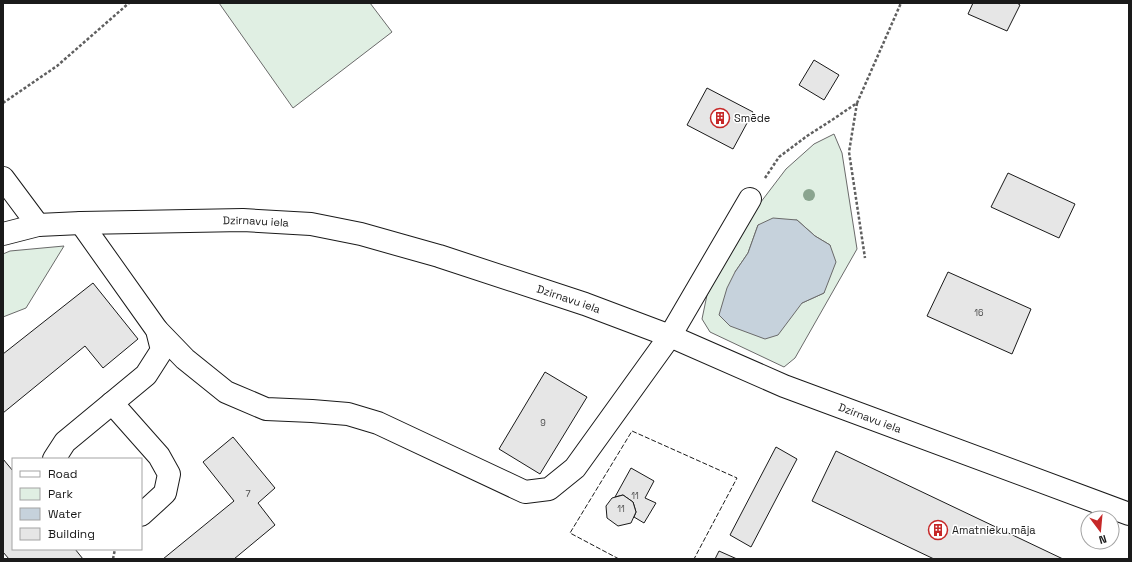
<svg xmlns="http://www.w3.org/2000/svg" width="1132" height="562" viewBox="0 0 1132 562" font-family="'Space Grotesk',sans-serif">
<rect width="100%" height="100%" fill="#fff"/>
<!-- green -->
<g fill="#e0efe3" stroke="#6a6a6a" fill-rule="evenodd">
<path d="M219,3H370L392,32L293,108Z"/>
<path d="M834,134L842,153L857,249L795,358L784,367L710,332L702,319L707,295L751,215L786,169L814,144ZM797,220L815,236L830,245L824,293L802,303L735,272L748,253L758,225Z"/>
<path d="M64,246L26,308L3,317V254L10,251Z"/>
</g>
<!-- water -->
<path fill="#c6d2dc" stroke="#6a6a6a" d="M773,218L797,220L815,236L830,245L836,262L824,293L802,303L778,335L765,339L730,326L719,315L727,288L735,272L748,253L758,225Z"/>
<!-- building -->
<g fill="#e6e6e6" stroke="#1a1a1a">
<path d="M973,3H1017L1020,5L1007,31L968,14Z"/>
<path d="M814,60L839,75L824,100L799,85Z"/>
<path d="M707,88L753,112L733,149L687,125Z"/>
<path d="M1008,173L1075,204L1059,238L991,207Z"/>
<path d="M948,272L1031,309L1012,354L927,316Z"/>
<path d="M93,283L138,339L103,368L85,346L3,413V354Z"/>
<path d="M545,372L587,397L540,474L499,449Z"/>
<path d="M233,437L275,488L258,503L275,525L234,559H163L234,501L203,462Z"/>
<path d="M776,447L797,459L751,547L730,535Z"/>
<path d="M836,451L1063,559H934L812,501Z"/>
<path d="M3,459L13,471V549H75L83,559H9L3,552Z"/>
<path d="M631,468L654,481L645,498L656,503L644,523L634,517L636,512L633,502L623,495L615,497Z"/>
<path d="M623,495L633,502L636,512L631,523L618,526L607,518L606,506L612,498Z"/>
<path d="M719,551L737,559H715Z"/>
</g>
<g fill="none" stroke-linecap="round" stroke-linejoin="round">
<defs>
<g id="minor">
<path d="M3,178L38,225"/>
<path id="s1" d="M3,234L38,225L81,223L243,220L311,224L361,234L439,256L585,304L670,336L784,386L1129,514"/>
<path d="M157,330L185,359L226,392L266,409L312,411L348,414L378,423L525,492L549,489L575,468L670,336L750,199"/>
<path d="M112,403L159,456L169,474L165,493L141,515"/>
<path d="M54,459L65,442L146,375L162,350L157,330L81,223"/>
</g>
</defs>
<!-- minor casing -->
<use href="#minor" stroke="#1a1a1a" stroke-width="24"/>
<!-- path -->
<g stroke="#5f5f5f" stroke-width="2.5" stroke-dasharray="3 2" stroke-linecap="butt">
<path d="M3,103L57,66L129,3"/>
<path d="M857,103L849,152L865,258"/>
<path d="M765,178L779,157L807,136L832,120L857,103L901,3"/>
<path d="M113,559L115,549"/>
</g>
<!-- minor -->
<use href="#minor" stroke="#fff" stroke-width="22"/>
<!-- fence -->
<path stroke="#1a1a1a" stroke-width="1" stroke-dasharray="5 2" stroke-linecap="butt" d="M619,559L570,533L632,431L737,478L694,559"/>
</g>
<!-- trees -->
<circle fill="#8aa48f" cx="809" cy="195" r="6"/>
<!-- icons -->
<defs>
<symbol id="building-ring" viewBox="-11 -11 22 22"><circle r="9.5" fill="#fff" stroke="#c62828" stroke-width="1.5"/><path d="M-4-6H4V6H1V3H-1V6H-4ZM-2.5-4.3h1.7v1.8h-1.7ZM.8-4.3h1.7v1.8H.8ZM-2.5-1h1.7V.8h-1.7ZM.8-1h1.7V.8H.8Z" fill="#c62828"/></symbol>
</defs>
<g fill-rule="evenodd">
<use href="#building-ring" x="709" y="107" width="22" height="22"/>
<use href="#building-ring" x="927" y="519" width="22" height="22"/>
</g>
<g text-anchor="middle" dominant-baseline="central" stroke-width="3" stroke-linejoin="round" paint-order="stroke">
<!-- number labels -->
<g font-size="9" fill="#4d4d4d">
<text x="979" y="313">16</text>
<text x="543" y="423">9</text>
<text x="248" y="494">7</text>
<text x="635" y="496">11</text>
<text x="621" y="509">11</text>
</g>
<!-- poi labels -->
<g font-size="11" fill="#1a1a1a" stroke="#fff" text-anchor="start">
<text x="734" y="118">Smēde</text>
<text x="952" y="530">Amatnieku māja</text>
</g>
<!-- street labels -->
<g font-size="11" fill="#1a1a1a" stroke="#fff">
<text stroke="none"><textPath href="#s1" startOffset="254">Dzirnavu iela</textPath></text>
<text stroke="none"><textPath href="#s1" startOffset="578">Dzirnavu iela</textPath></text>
<text stroke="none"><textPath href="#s1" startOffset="902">Dzirnavu iela</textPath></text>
</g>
</g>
<!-- border -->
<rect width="1132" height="562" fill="none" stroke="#1a1a1a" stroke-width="8"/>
<!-- legend -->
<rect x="12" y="458" width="130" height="92" fill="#ffffff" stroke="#a3a3a3"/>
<rect x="20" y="471" width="20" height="6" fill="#ffffff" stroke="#a3a3a3"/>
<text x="48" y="478" font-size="12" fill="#1a1a1a">Road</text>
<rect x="20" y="488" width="20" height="12" fill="#e0efe3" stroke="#a3a3a3"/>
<text x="48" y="498" font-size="12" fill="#1a1a1a">Park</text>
<rect x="20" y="508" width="20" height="12" fill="#c6d2dc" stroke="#a3a3a3"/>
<text x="48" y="518" font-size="12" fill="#1a1a1a">Water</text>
<rect x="20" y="528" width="20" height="12" fill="#e6e6e6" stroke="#a3a3a3"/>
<text x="48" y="538" font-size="12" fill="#1a1a1a">Building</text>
<!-- north arrow -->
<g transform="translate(1100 530) rotate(164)"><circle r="19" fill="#ffffff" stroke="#a3a3a3"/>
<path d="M0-3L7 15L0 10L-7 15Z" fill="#c62828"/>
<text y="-6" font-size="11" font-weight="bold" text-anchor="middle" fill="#1a1a1a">N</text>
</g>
</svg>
